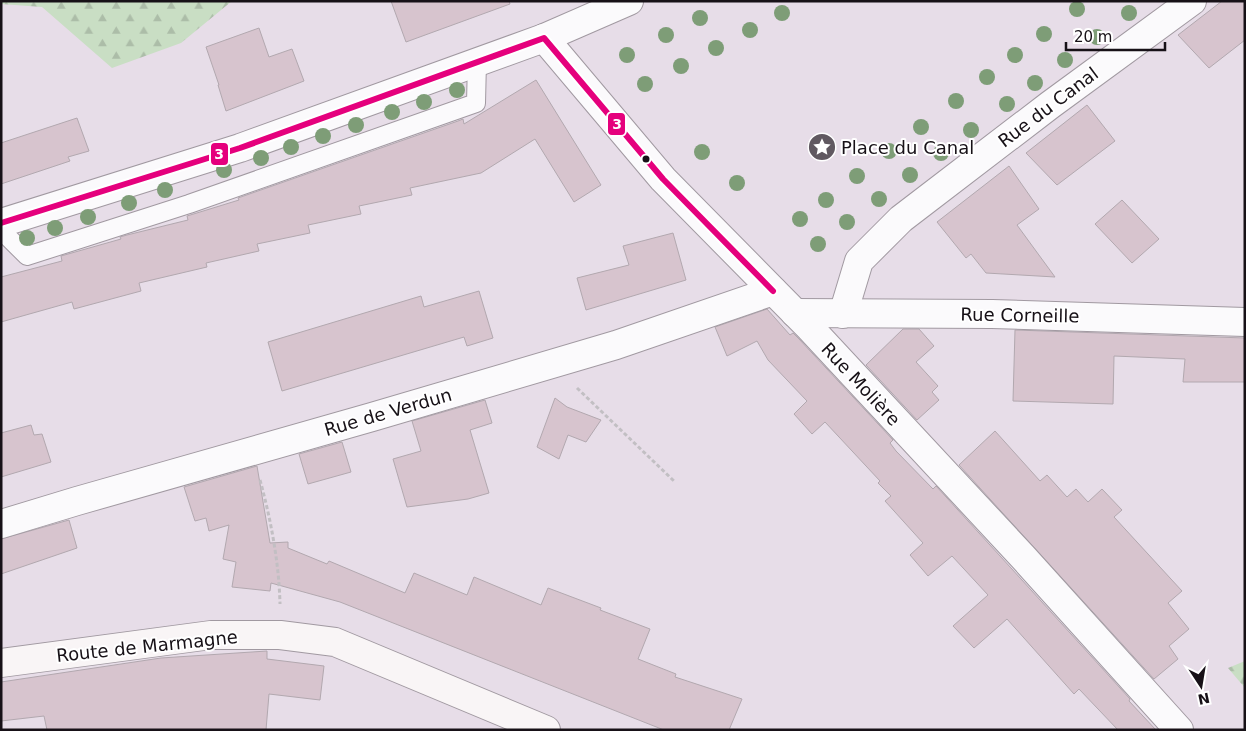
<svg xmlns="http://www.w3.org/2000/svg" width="1246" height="731" viewBox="0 0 1246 731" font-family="'DejaVu Sans',sans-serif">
<defs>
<pattern id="forest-firs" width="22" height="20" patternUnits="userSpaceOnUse" patternTransform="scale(1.25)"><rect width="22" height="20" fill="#c9dec4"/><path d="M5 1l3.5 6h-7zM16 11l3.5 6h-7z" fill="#acbda8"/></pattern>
</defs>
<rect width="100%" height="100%" fill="#e7dde8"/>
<!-- forest -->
<g fill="url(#forest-firs)">
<path d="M1,1H232L181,43L112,68L42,7L1,4Z"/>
<path d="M1245,661V688L1228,668Z"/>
</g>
<!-- building -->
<g fill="#d7c4ce" stroke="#b2a8af">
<path d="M391,1H509L510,4L406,42Z"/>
<path d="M1222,1H1245V40L1209,68L1178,35Z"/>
<path d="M259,28L269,57L292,49L304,81L226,111L218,85H219L206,47Z"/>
<path d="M536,80L601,185L574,202L535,139L481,173L410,188L412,195L359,206L361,214L308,225L310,233L257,244L259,251L206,263L207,267L139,283L141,291L74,309L72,302L1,322V277L62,261L61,256L121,239L120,237L127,235L188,220L187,216L239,200L238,198L458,121L463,119L464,124Z"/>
<path d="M1087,105L1115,141L1057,185L1026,153Z"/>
<path d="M77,118L89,151L68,157L70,161L1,184V143Z"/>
<path d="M1009,166L1039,209L1017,225L1055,277L986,273L971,254L966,258L937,222Z"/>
<path d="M1122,200L1159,239L1132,263L1095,224Z"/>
<path d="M673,233L686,280L586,310L577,278L629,265L623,246Z"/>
<path d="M479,291L493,338L467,346L464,337L282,391L268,342L421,296L424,307Z"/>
<path d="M767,309L790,335L793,333L799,339L893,440L890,443L896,451L933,489L936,486L1011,568L1130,699L1129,701L1156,730H1118L1079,689L1074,694L1007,619L974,648L953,626L988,595L952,556L928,576L910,555L923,543L885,501L891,496L878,483L880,481L825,422L812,434L794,414L807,401L768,360L757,341L727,356L715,327Z"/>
<path d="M903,329H919L934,346L916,362L938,386L932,392L939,400L917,420L866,365Z"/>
<path d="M1015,330L1245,338V382H1183L1185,359L1114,356L1113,404L1013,401Z"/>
<path d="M555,398L567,407L601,420L586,442L568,435L559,459L537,447Z"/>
<path d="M485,400L492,423L470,430L489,493L468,499L407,507L393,459L421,451L412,421Z"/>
<path d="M31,425L34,435L42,434L51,462L1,477V433Z"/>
<path d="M995,431L1040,481L1047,475L1067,497L1076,489L1088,502L1102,489L1122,510L1114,517L1182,591L1168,603L1189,629L1169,646L1178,659L1154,679L959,465Z"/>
<path d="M342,442L351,472L308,484L299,454Z"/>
<path d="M257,466L270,543L288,542V548L327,564L329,561L405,593L414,573L467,595L474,577L541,605L548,588L601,608L600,610L650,629L638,659L676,674L675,677L742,699L729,730H664L340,602L271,583L270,591L232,587L236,562L223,559L229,525L209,531L206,518L195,521L184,487Z"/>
<path d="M69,520L77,548L1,574V539Z"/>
<path d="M267,651V659L324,666L320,700L269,694L266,730H47L44,716L1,721V682L161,658Z"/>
</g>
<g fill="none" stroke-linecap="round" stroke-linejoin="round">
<defs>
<path id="lane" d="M1,230L27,256L189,204L476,103L477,61"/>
<g id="street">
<path d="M544,38L663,179L810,328L1023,557L1179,730"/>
<path d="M1,223L240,148L544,38L629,1"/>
<path d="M795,313L992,314L1245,322"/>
<path d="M843,314L859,261L901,219L1050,105L1192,1"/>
<path d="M1,524L77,501L372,417L616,345L773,291"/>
</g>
<path id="secondary" d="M1,663L211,635H280L335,642L546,730"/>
</defs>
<!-- lane casing -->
<use href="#lane" stroke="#a199a1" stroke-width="20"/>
<!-- street casing -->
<use href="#street" stroke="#a199a1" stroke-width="30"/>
<!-- secondary casing -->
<use href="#secondary" stroke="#a199a1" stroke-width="30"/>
<!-- path -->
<g stroke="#c2bfc3" stroke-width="3" stroke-dasharray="4 2.5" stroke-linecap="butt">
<path d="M577,388L674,481"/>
<path d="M260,480C271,520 279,563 280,604"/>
</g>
<!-- lane -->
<use href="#lane" stroke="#fbfafc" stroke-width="18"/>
<!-- street -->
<use href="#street" stroke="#fbfafc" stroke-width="28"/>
<!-- secondary -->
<use href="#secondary" stroke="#f9f5f6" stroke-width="28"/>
<defs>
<path id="bus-1" d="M1,223L240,148L544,38L663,179L773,291"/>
</defs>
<!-- bus-1 casing -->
<use href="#bus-1" stroke="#fff" stroke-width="10"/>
<!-- bus-1 -->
<use href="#bus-1" stroke="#e5007d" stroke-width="6"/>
</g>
<!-- trees -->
<g fill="#7e9d77">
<circle cx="1077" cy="9" r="8"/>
<circle cx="782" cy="13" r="8"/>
<circle cx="1129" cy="13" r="8"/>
<circle cx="700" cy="18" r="8"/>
<circle cx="750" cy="30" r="8"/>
<circle cx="1044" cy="34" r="8"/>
<circle cx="666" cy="35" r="8"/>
<circle cx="1097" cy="37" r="8"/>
<circle cx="716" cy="48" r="8"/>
<circle cx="627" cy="55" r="8"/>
<circle cx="1015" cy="55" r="8"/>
<circle cx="1065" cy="60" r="8"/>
<circle cx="681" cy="66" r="8"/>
<circle cx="987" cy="77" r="8"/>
<circle cx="1035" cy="83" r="8"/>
<circle cx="645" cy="84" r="8"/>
<circle cx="457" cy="90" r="8"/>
<circle cx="956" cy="101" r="8"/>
<circle cx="424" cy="102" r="8"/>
<circle cx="1007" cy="104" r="8"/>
<circle cx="392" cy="112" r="8"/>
<circle cx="356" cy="125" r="8"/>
<circle cx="921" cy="127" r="8"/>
<circle cx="971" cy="130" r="8"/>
<circle cx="323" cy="136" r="8"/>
<circle cx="291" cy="147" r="8"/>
<circle cx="889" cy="151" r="8"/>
<circle cx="702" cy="152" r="8"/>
<circle cx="941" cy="153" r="8"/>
<circle cx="261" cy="158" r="8"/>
<circle cx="224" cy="170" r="8"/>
<circle cx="910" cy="175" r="8"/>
<circle cx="857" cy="176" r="8"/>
<circle cx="737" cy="183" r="8"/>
<circle cx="165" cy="190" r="8"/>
<circle cx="879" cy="199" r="8"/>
<circle cx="826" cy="200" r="8"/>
<circle cx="129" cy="203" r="8"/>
<circle cx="88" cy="217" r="8"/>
<circle cx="800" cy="219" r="8"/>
<circle cx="847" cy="222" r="8"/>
<circle cx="55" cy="228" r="8"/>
<circle cx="27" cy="238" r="8"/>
<circle cx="818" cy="244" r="8"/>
</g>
<!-- icons -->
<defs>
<symbol id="sight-disc" viewBox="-11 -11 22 22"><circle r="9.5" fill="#605860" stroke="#fff"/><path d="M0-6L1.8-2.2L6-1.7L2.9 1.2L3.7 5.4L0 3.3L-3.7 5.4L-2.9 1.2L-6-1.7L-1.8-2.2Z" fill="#fff"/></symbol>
</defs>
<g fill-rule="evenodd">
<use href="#sight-disc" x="806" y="131" width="32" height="32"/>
</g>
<!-- markers -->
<circle fill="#171117" stroke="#fff" stroke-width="2" cx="646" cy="159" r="4.5"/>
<g text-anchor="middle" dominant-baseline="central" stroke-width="4" stroke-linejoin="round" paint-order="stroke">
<!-- street labels -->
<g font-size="18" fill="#171117" stroke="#fff">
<text transform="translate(1048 107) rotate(-37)">Rue du Canal</text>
<text transform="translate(1020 315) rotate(1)">Rue Corneille</text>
<text transform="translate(861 384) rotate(47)">Rue Molière</text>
<text transform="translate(388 412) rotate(-16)">Rue de Verdun</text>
<text transform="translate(147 646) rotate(-6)">Route de Marmagne</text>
</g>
<!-- poi labels -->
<g font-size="18" fill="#171117" stroke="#fff" text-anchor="start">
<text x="841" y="147">Place du Canal</text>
</g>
</g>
<g stroke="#fff" stroke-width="2">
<rect x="607" y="112" width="19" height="24" rx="5" fill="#e5007d"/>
<rect x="210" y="142" width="19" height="24" rx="5" fill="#e5007d"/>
</g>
<g font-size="14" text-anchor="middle" font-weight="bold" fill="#fff">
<text x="617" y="129">3</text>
<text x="219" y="159">3</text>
</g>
<!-- border -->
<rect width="1246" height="731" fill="none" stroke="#171117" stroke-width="5"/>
<!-- north arrow -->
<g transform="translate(1201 686) rotate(168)" stroke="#ffffff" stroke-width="4" paint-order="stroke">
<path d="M0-4L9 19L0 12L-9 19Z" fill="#171117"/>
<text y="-8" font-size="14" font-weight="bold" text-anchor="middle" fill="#171117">N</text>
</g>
<!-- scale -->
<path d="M1066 42v8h99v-8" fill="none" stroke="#171117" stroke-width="2.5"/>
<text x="1074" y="42" font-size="15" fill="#171117" stroke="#ffffff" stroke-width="4" paint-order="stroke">20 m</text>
</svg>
